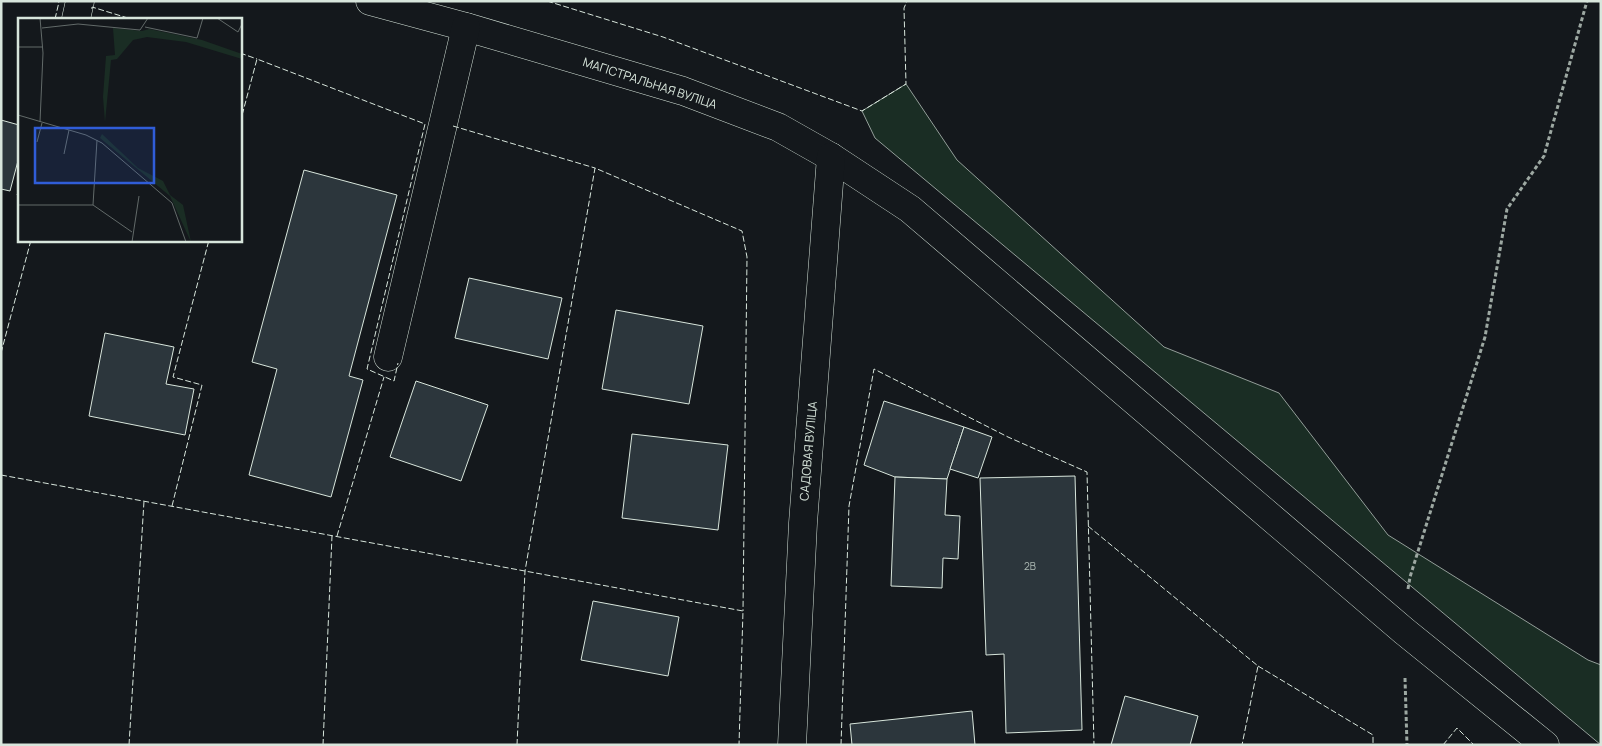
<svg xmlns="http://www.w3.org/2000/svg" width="1602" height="746" viewBox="0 0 1602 746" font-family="Manrope,sans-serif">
<rect width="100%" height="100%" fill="#14181c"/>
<!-- green -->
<path fill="#1a2d24" stroke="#939e99" d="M906,84L957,160L1164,347L1279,393L1388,535L1588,660L1601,665V745L875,138L862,111Z"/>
<!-- building -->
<g fill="#2c363c" stroke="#d8e6dc">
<path d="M1,120L19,125V157L10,191L1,189Z"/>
<path d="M304,170L397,195L349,376L363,380L331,497L249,475L277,369L252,362Z"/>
<path d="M469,278L562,298L548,359L455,338Z"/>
<path d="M616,310L703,326L689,404L602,389Z"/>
<path d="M105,333L174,347L166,384L194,389L185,435L89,416Z"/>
<path d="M416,381L488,405L461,481L390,457Z"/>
<path d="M884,401L964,427L947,479L895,477L864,465Z"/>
<path d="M964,427L992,437L978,478L950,469Z"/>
<path d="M632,434L728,445L718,530L622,518Z"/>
<path d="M1075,476L1082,730L1006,733L1004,654L986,655L980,478Z"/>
<path d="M895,477L947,479L945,515L960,516L958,559L943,558L942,588L891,586Z"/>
<path d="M593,601L679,617L668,676L581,660Z"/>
<path d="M1125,696L1198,716L1190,745H1111Z"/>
<path d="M972,711L975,745H852L850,724Z"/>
</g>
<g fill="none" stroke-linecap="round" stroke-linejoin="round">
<defs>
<g id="minor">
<path d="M370,1L466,27L683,91L778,127L831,157L910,209L1404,631L1545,745"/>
<path d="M76,19L80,1"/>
<path d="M388,357L466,27"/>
<path d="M792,745L803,523L831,157"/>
</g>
</defs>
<!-- minor casing -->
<use href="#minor" stroke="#d8e6dc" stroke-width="29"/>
<!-- path -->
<g stroke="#9da8a2" stroke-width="3" stroke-dasharray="4 2.5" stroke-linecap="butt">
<path d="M1408,589L1410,577L1485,337L1507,209L1544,156L1587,1"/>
<path d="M1405,678L1407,745"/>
</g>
<!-- minor -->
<use href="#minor" stroke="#14181c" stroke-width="28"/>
<!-- fence -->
<g stroke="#d8e6dc" stroke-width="1" stroke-dasharray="6 2.5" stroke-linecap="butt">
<path d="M547,1L663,37L862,111L906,84L904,8L907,1"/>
<path d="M92,9V7L131,19"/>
<path d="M55,19L59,2L56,1"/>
<path d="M240,53L257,59"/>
<path d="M240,123L257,59L425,124L367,369L394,381L398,363"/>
<path d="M453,126L595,168"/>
<path d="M19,189L17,195L19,196"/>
<path d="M1,353L31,240"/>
<path d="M1,475L743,611L739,745"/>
<path d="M172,506L202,385L173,377L209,240"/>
<path d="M1088,526L1258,666L1242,745"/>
<path d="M337,536L384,377"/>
<path d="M1258,666L1373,735V745"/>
<path d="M129,745L144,501"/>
<path d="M323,745L332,536"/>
<path d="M517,745L525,571L595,168L742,231L747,257L743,611"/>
<path d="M841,745L849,506L874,369L1008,437L1087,472L1094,745"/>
<path d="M1443,745L1457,728L1474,745"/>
</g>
</g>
<g text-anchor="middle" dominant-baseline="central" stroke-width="4" stroke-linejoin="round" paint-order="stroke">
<!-- number labels -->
<g font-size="10" fill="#adbab4">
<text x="1030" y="566">2В</text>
</g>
<!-- street labels -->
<g font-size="12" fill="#d8e6dc" stroke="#14181c">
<text transform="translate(650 83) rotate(18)">МАГІСТРАЛЬНАЯ ВУЛІЦА</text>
<text transform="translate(808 451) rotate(-85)">САДОВАЯ ВУЛІЦА</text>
</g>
</g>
<!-- overview -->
<g transform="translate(18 18)">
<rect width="224" height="224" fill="#14181c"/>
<path d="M95,10L124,13L131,11L184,22L224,36V41L168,24L129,19L115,22L99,41L93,42L87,104L85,79L88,38L97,37ZM84,116L120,150L145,163L152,177L165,187L173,224L152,178L82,120Z" fill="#1a2d24"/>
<path fill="none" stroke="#626a69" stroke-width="1" d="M199,0L220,14L224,6M127,9L179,20L185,0M24,10L60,6L122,12L130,0M0,29H25M0,97L68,117L84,125L154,185L168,224M22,104L25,35L22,0M19,124L24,105M46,136L51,112M0,187H75M75,187L79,122M75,187L114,214M114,224L121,178"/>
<path fill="#305dd8" fill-opacity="0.15" stroke="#305dd8" stroke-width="2.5" d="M17,110H136V165H17Z"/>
<rect width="224" height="224" fill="none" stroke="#d8e6dc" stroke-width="2.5"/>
</g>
<!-- border -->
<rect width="1602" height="746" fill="none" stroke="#d8e6dc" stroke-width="5"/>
</svg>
